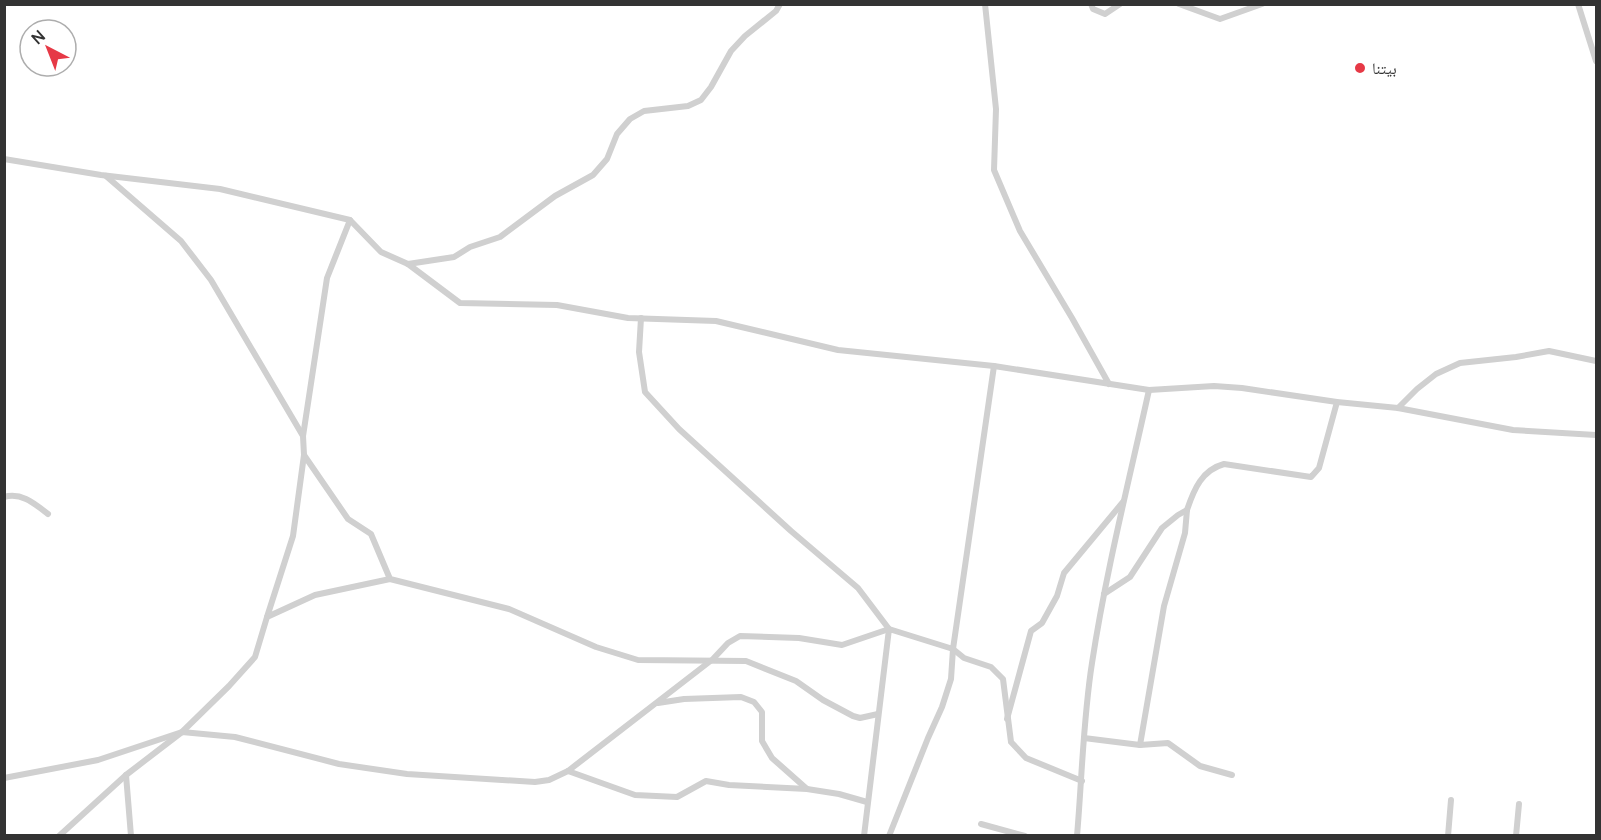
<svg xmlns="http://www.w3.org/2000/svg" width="1601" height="840" viewBox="0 0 1601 840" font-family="Manrope,'Noto Naskh Arabic',sans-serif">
<rect width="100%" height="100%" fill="#fff"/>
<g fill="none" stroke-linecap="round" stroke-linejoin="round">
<!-- street -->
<g stroke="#d0d0d0" stroke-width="6">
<path d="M985,4L996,109L994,170L1020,231L1072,318L1109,384"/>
<path d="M1091,4L1093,9L1105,14L1120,4"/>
<path d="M1179,4L1220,19L1262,4"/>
<path d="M1578,4L1596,61"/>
<path d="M4,159L101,175L220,189L350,220L381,252L408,264L460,303L557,305L628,318L716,321L838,350L994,366L1149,390L1214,386L1242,388L1337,402L1398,408L1513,430L1596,435"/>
<path d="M106,176L181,241L211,280L303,436"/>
<path d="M350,220L327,278L303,436L304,455L348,519L371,534L390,579L509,609L596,647L638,660L746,661L796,681L823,700L853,716L860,718L878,714"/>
<path d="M408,264L454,257L470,247L500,237L555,196L593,175L607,159L617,134L630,119L644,111L688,106L701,100L711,87L731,51L745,36L776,11L780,4"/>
<path d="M1398,408L1417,389L1436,374L1460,363L1516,357L1549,351L1596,361"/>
<path d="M4,497C22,492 35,504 48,514"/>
<path d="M1104,594L1130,577L1162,528L1178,515L1187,510C1194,489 1202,470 1224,464L1311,477L1319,468L1337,402"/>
<path d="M267,617L293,536L304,455"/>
<path d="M953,649L964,658L991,667L1003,679L1011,742L1026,758L1082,781"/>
<path d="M658,703L684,699L741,697L754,702L762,712V741L772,758L807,789L839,794L867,802"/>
<path d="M1007,719L1031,631L1042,623L1057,596L1064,573L1123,502"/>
<path d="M1084,738L1140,745L1168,743L1200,766L1232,775"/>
<path d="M1140,745L1164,606L1185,533L1187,510"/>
<path d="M568,771L635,795L677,797L706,781L729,785L807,789"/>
<path d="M126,775L131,836"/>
<path d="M4,778L98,760L182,732L235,737L339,764L407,774L535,782L549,780L568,771L713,659L728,643L740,636L799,638L842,645L889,629L858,588L791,531L679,429L645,392L639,352L641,318"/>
<path d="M981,824L1025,836"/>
<path d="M59,836L126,775L182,732L229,686L255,657L267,617L315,595L390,579"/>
<path d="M864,836L889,629L953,649L994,366"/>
<path d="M889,836L928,738L942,707L951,679L953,649"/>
<path d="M1077,836C1082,778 1083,720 1092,663C1106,571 1129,481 1149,390"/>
<path d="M1448,836L1451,800"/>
<path d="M1516,836L1519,804"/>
</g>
</g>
<!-- markers -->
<circle fill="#e63946" stroke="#fff" stroke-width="2" cx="1360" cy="68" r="6"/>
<g text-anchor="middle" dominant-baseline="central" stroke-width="6" stroke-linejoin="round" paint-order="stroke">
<!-- poi labels -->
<g font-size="16" fill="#333" stroke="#fff" text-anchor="start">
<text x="1372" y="68">بيتنا</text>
</g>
</g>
<!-- border -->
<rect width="1601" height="840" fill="none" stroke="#333333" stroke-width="12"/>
<!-- north arrow -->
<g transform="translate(48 48) rotate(318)"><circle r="28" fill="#ffffff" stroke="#adadad" stroke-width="1.5"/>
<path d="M0-4.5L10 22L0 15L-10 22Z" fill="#e63946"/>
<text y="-9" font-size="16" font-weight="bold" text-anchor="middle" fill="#333333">N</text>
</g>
</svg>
